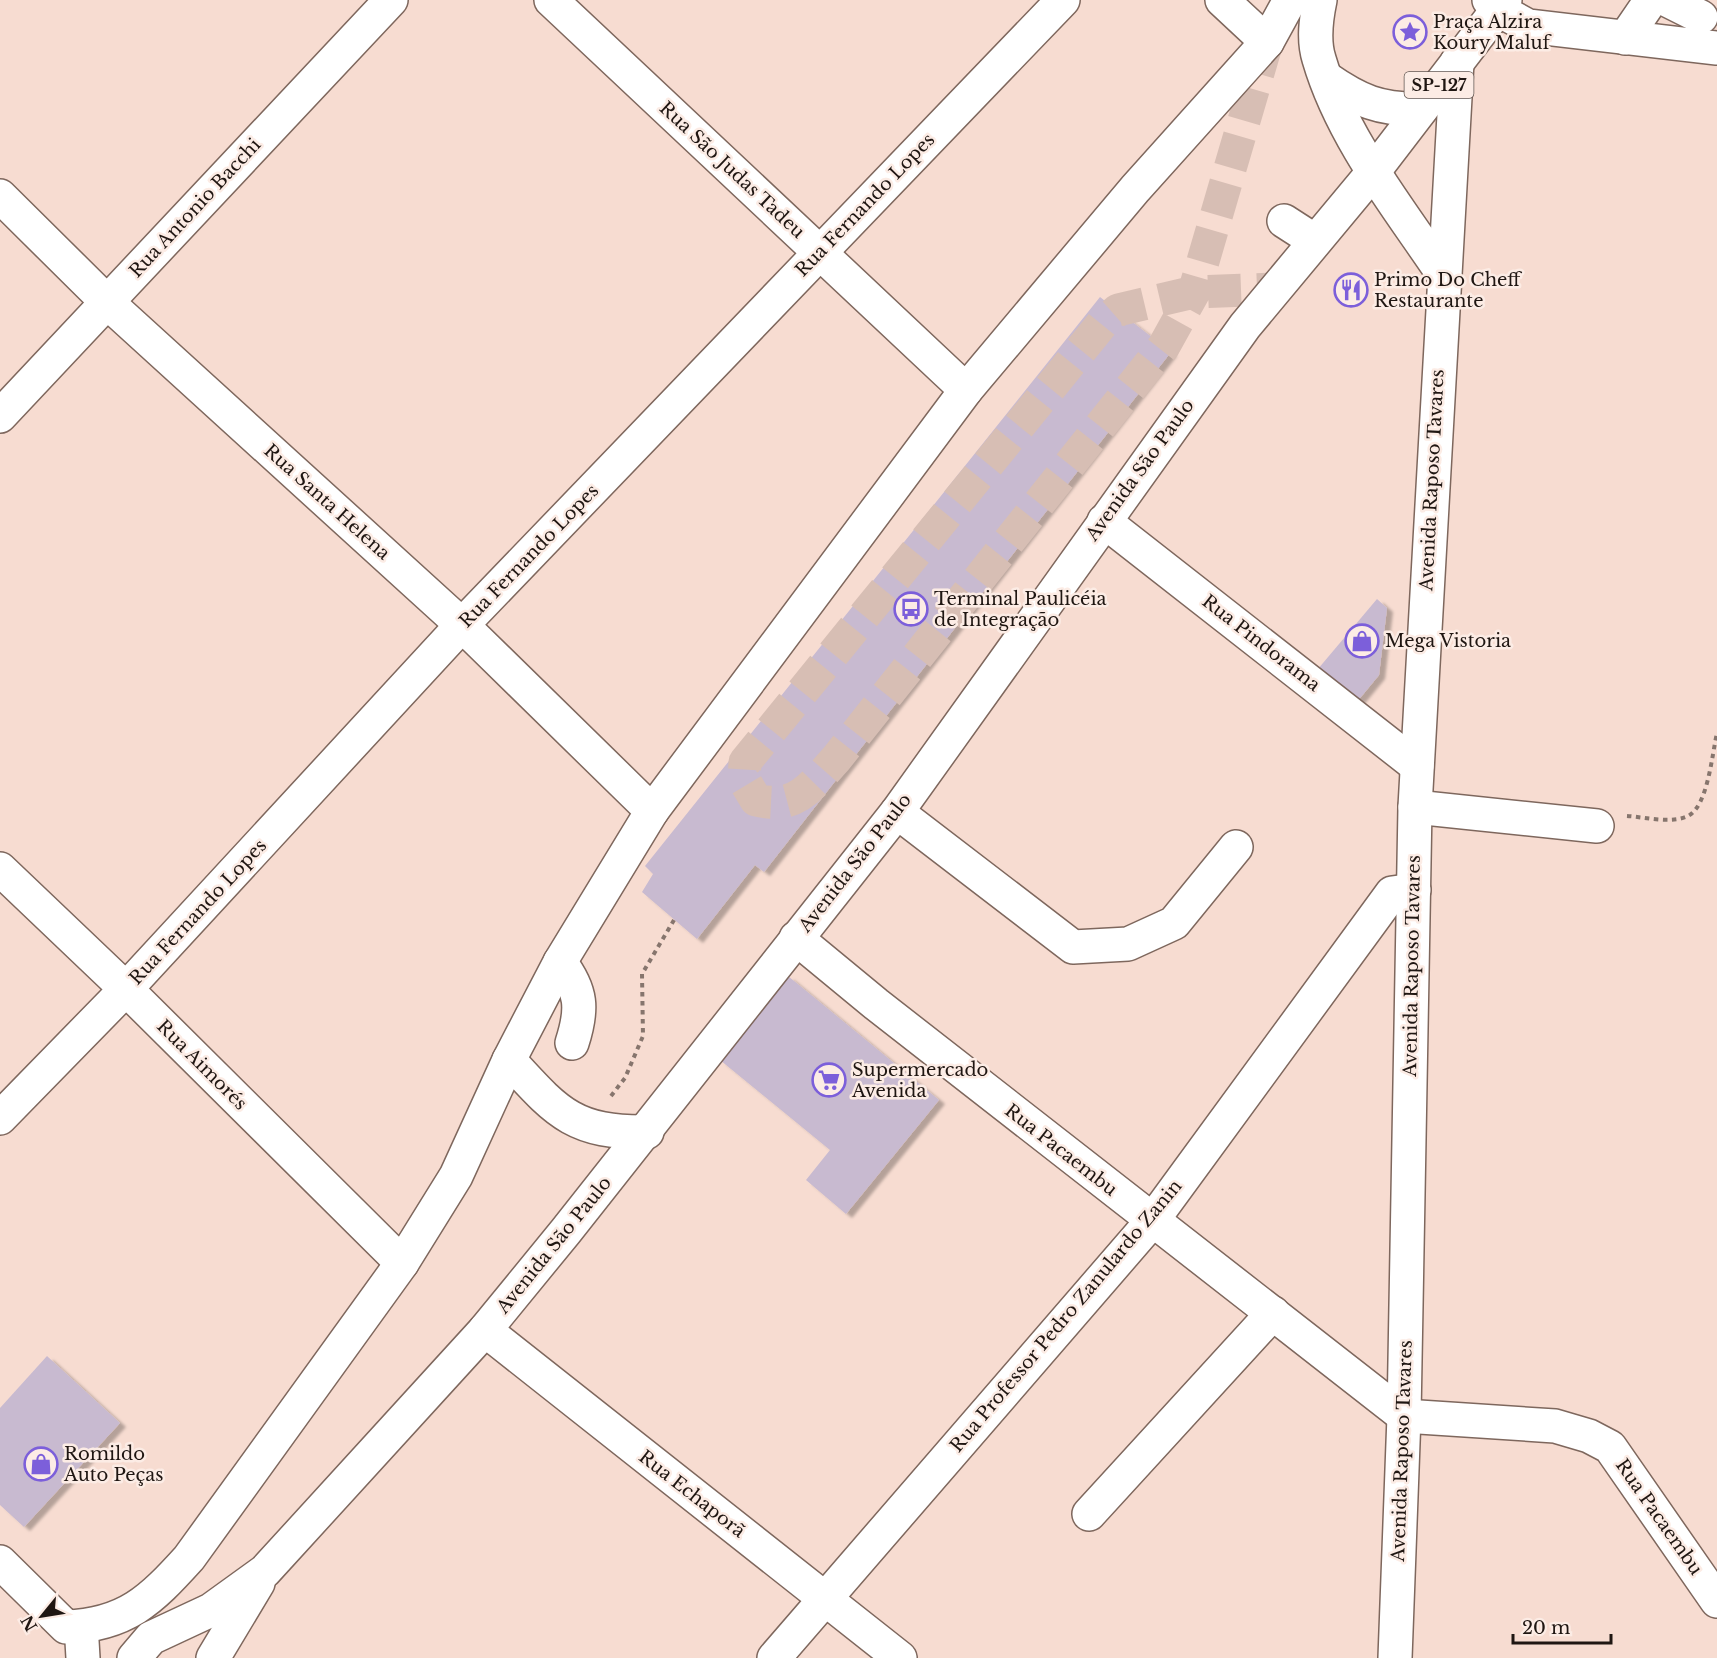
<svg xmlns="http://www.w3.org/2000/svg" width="1717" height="1658" viewBox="0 0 1717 1658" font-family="'Libre Baskerville',serif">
<defs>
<filter id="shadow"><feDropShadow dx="6" dy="4" stdDeviation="1.5" flood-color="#0004"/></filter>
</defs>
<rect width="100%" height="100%" fill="#f7dcd1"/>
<!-- building -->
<g fill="#c8bad0" filter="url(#shadow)">
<path d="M1100,297L1171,352L764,872L755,865L697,939L642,892L653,874L645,866Z"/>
<path d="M1377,599L1387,608L1379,675L1351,709L1312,676Z"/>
<path d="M788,976L939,1100L846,1214L806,1180L830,1150L720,1060Z"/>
<path d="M47,1356L120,1423L24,1527L0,1505V1408Z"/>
</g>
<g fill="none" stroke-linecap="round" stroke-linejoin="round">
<!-- minor-tunnel -->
<path stroke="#d7beb4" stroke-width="33" stroke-dasharray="33 16" stroke-linecap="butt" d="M1267,42L1194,292L1164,346L836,759C811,786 798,810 756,800L744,780L745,762L1102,324L1118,310L1194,292L1274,289"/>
<defs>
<g id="minor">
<path d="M551,0L966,390"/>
<path d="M1222,0L1267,42"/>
<path d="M1489,0L1497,9L1528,26L1717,48"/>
<path d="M1667,0L1701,17"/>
<path d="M1625,38L1651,0"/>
<path d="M0,196L107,302L462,625L652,811"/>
<path d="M1284,221L1315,241"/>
<path d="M0,416L391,0"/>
<path d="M1104,521L1417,766"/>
<path d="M1415,807L1597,826"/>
<path d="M897,812L1073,947L1128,944L1174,923L1236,847"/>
<path d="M0,869L126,989L402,1263"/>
<path d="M796,938L876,1004L1404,1416L1555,1426L1589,1436L1610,1447L1717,1601"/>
<path d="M560,962C582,991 583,1009 572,1043"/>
<path d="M0,1118L126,989L462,625L1063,0"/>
<path d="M485,1330L900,1658"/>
<path d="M1089,1514L1273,1313"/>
<path d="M774,1658L1152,1221L1392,893L1414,890"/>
</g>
<g id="major">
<path d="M1320,0C1316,19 1313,40 1319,59C1342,138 1398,207 1443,274"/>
<path d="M1326,78C1359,101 1380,110 1421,109"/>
<path d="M509,1060C556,1111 572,1133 647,1132"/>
<path d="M0,1562L66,1627C126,1625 151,1600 189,1558L402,1263L456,1176L509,1060L560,962L652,811L966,390L1135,189L1267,42L1290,0"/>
<path d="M82,1641L83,1658"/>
<path d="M134,1658L151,1638L211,1610L265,1571L485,1330L566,1231L897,812L1245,326L1374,171L1505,0"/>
<path d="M213,1658L258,1583"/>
<path d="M1395,1658L1404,1416L1415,807L1457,62"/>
</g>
</defs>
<!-- minor casing -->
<use href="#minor" stroke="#7e675d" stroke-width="36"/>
<!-- major casing -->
<use href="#major" stroke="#7e675d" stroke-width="36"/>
<!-- path -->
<g stroke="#86756d" stroke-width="4" stroke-dasharray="4.5 4.5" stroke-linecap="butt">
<path d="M1627,816C1644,817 1672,824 1688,816C1708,806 1712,754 1717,733"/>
<path d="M611,1096L625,1078L643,1036L642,974L674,920"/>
</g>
<!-- minor -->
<use href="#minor" stroke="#fff" stroke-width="33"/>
<!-- major -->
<use href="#major" stroke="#fff" stroke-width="33"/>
</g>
<!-- icons -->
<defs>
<symbol id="sight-ring" viewBox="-11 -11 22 22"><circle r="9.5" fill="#fcece5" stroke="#7c5fda" stroke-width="1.5"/><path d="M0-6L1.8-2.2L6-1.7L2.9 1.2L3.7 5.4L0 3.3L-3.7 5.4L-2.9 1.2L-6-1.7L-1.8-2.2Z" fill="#7c5fda"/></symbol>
<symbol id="restaurant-ring" viewBox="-11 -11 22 22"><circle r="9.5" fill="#fcece5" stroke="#7c5fda" stroke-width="1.5"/><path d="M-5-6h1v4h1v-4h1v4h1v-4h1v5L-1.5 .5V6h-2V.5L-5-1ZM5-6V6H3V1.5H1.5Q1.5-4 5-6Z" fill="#7c5fda"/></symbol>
<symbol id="bus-ring" viewBox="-11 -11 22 22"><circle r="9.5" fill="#fcece5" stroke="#7c5fda" stroke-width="1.5"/><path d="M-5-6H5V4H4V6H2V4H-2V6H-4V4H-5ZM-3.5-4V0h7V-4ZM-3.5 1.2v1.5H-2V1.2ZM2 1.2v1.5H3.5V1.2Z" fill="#7c5fda"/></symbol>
<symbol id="shop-ring" viewBox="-11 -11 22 22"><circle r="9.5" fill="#fcece5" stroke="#7c5fda" stroke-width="1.5"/><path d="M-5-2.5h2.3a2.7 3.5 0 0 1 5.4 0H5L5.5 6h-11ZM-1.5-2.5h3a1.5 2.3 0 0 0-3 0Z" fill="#7c5fda"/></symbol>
<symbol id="supermarket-ring" viewBox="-11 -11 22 22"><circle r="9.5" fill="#fcece5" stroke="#7c5fda" stroke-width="1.5"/><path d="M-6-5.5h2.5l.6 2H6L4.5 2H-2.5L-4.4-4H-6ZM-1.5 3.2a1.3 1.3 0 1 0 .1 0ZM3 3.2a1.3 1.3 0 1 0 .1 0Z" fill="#7c5fda"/></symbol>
</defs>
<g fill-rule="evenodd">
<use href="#sight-ring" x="1391" y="13" width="38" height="38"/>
<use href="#restaurant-ring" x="1332" y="271" width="38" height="38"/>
<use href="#bus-ring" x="892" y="590" width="38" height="38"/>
<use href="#shop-ring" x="1343" y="622" width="38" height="38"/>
<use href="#supermarket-ring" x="810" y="1061" width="38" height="38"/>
<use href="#shop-ring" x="22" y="1445" width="38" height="38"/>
</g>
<g text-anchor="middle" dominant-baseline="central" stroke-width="5" stroke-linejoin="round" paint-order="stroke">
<!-- shield labels -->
<rect fill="#fcece5" stroke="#615651" stroke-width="1.5" x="1404.5" y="72" width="69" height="26" rx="4.5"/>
<g font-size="16" font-weight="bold" fill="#1f1612">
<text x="1439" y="85">SP-127</text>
</g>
<!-- poi labels -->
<g font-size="18" fill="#1f1612" stroke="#fcece5" text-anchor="start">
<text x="1433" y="22">Praça Alzira<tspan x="1433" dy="21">Koury Maluf</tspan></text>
<text x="1374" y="280">Primo Do Cheff<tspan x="1374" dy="21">Restaurante</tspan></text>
<text x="934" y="599">Terminal Paulicéia<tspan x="934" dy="21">de Integração</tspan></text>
<text x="1385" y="641">Mega Vistoria</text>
<text x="852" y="1070">Supermercado<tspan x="852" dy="21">Avenida</tspan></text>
<text x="64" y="1454">Romildo<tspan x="64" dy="21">Auto Peças</tspan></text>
</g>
<!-- street labels -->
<g font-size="18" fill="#1f1612" stroke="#fcece5">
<text transform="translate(732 170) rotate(43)">Rua São Judas Tadeu</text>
<text transform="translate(865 205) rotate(-46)">Rua Fernando Lopes</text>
<text transform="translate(195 208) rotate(-47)">Rua Antonio Bacchi</text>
<text transform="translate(1140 470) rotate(-54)">Avenida São Paulo</text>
<text transform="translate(1432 480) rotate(-87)">Avenida Raposo Tavares</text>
<text transform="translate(327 502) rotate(42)">Rua Santa Helena</text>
<text transform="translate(529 556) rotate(-46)">Rua Fernando Lopes</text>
<text transform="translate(1261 643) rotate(38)">Rua Pindorama</text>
<text transform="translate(855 863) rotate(-52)">Avenida São Paulo</text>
<text transform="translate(198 912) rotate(-47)">Rua Fernando Lopes</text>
<text transform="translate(1412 966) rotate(-89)">Avenida Raposo Tavares</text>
<text transform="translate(202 1065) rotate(45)">Rua Aimorés</text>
<text transform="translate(1061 1150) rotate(38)">Rua Pacaembu</text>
<text transform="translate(554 1245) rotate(-51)">Avenida São Paulo</text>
<text transform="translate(1066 1316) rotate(-50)">Rua Professor Pedro Zanulardo Zanin</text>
<text transform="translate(1402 1451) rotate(-88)">Avenida Raposo Tavares</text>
<text transform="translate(692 1494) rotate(38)">Rua Echaporã</text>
<text transform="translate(1659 1517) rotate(55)">Rua Pacaembu</text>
</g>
</g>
<!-- north arrow -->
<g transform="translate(42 1616) rotate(240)" stroke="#fcece5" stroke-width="4.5" paint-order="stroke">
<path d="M0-4.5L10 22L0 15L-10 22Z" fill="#1f1612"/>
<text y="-9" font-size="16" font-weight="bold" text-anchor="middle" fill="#1f1612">N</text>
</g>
<!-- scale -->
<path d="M1513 1634v9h98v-9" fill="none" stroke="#1f1612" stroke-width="3"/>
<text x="1522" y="1634" font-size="18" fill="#1f1612" stroke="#fcece5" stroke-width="4.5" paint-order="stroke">20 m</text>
</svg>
